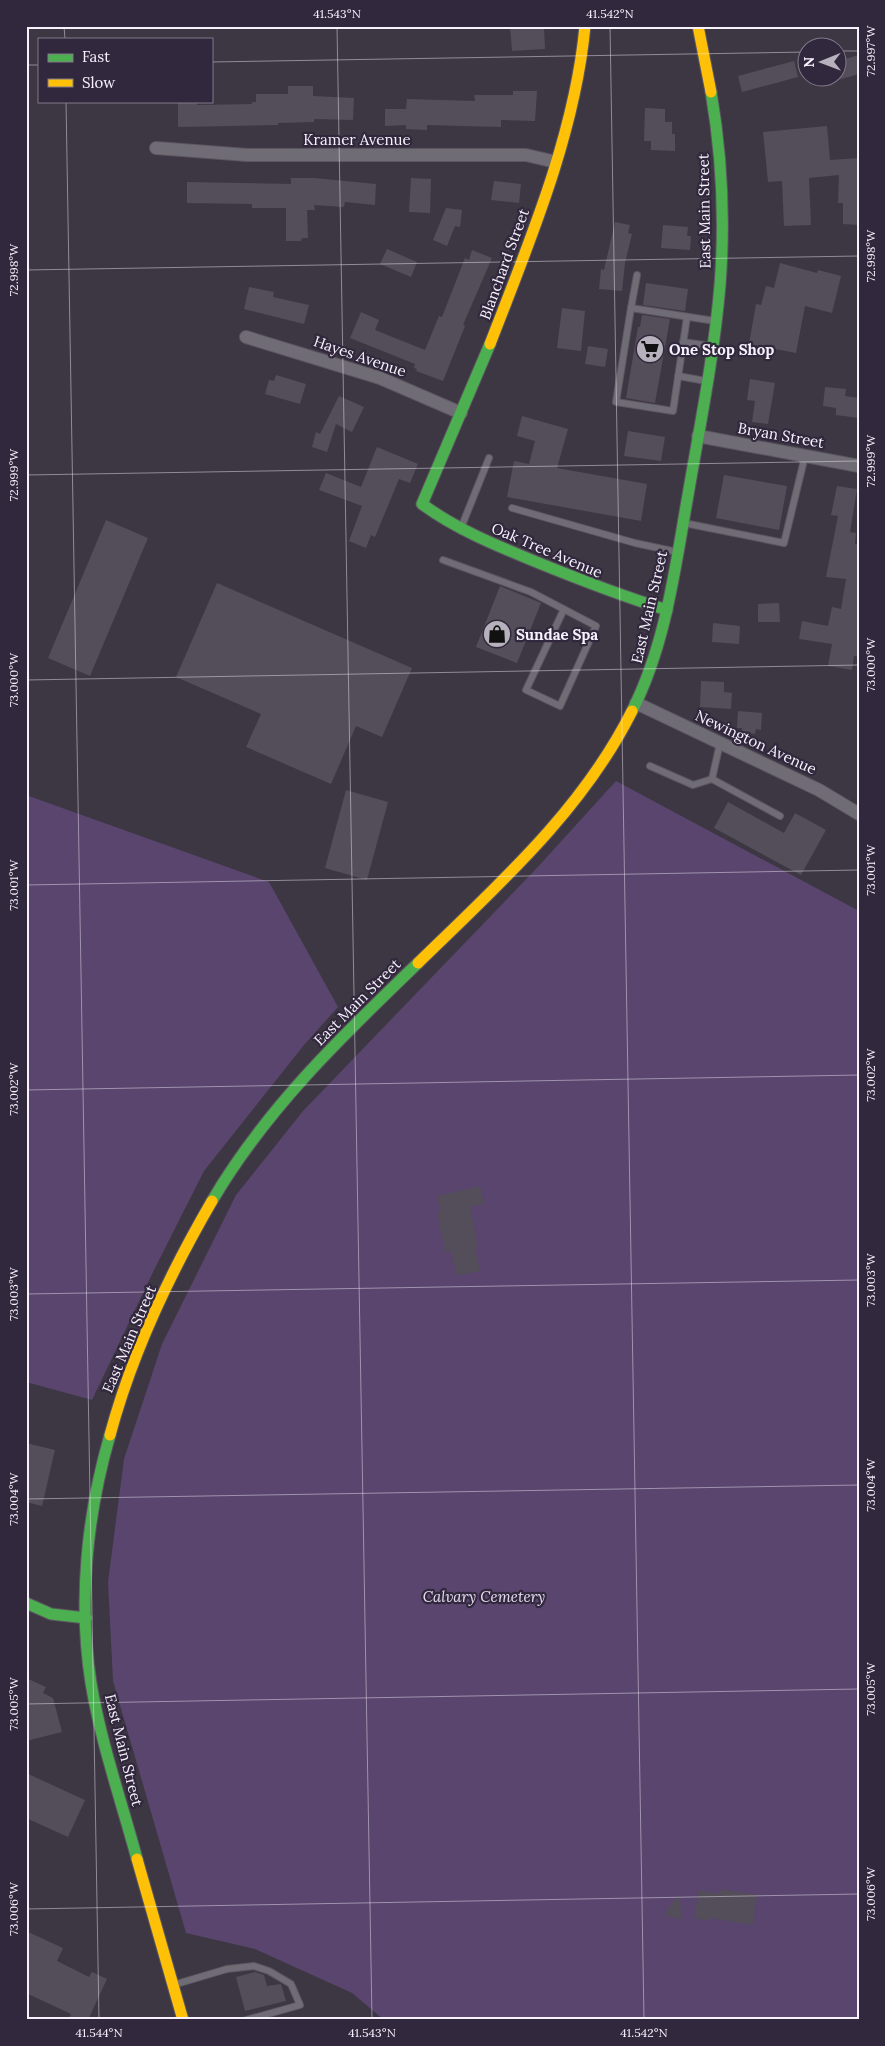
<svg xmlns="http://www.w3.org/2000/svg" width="885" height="2046" viewBox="0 0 885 2046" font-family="Lora,serif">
<rect width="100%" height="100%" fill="#3d3743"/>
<!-- green -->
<g fill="#59456d">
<path d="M616,781L859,911V2020H384L352,1993L255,1949L186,1933L113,1681L108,1582L124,1459L162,1344L236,1195L303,1111L535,870Z"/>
<path d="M26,795L269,882L338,1007L304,1045L204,1171L154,1270L92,1400L26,1382Z"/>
</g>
<!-- building -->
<g fill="#534e59">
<path d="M510,26H544L545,49L512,51Z"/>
<path d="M859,55V74L838,80V61Z"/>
<path d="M794,61L798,77L742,92L738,76Z"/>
<path d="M288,86H313V96L354,98L353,120L314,119V122L278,123V125L178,127V101H197V105L252,104V102H256V94H288Z"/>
<path d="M513,91H537L535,121L501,120V127L427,125V130L406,129V125L385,126V109H406L407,99L475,101L474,95H513Z"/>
<path d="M645,108L665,109V122H672V134H675V151L651,150V141H644Z"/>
<path d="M827,126L830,160L859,158V225L843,224V203H838L839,175L809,178L811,225L784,226L782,181L768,182L763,132Z"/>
<path d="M291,178H314L376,184L375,205L345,202L344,207L314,205L315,210H307L308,238H302L301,241H286V208H252V204L187,203V182L291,184Z"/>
<path d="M411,178L431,179L430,213L409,212Z"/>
<path d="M494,181L521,184L519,203L491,200Z"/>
<path d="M446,208L462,210L460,227L455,226L447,246L433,240Z"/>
<path d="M615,222L630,225L628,233L632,234L625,263L622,291L599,289L601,269L604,270Z"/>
<path d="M663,225L688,227L687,236H691L690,250L661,248Z"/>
<path d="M387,249L417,262L411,277L380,264Z"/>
<path d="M472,250L492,258L463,325L465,326L443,381L416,371L417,369L414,368L415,364L350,338L361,312L379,320L375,330L425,350L439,316L442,317L465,258L469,260Z"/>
<path d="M780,263L817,273L818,270L841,276L832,313L805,306L796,353L749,344L756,304L761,305L766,286L774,288Z"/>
<path d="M646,283L688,289L685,311L643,305Z"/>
<path d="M249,287L274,292L273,297L309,305L304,324L244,309Z"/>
<path d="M562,308L585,311L581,351L557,348Z"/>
<path d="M642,315L670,319L655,403L626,398L638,327H640Z"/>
<path d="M588,346L608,349L605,367L585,364Z"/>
<path d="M276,375L306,384L300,404L265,394L269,380L274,381Z"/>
<path d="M750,379L775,383L768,424L752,422L755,401L747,400Z"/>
<path d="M825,387L846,389L845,396L859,398V418L836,415V408L823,406Z"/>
<path d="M339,396L364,407L352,432L336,424L327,452L312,447L316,432L320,434Z"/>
<path d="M522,416L568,429L557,468L647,484L641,521L507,497L514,461L529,464L535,441L517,436Z"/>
<path d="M628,431L665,437L661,461L624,456Z"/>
<path d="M377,447L418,464L410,483L399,479L375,537L371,535L366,548L349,541L362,506L319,490L326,473L361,487Z"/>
<path d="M724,475L787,486L779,530L716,518Z"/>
<path d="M837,486L857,489L850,532L856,533L855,544H859V657L854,656L852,670L828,666L832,644L799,639L802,621L828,626L832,607L841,609L846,579L826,577L838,516L831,515Z"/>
<path d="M106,520L148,538L90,676L48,658Z"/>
<path d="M217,583L412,668L382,737L356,726L331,784L246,747L261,714L176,677Z"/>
<path d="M500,586L541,603L517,663L476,647Z"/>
<path d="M779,603L780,622H758V604Z"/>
<path d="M713,623L740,626L739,644L712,642Z"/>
<path d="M701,681L724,682V692L732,693L731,709L700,707Z"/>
<path d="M738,711L762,713L761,730L756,729L755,734L742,732V728H737Z"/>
<path d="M346,790L388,802L367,880L325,868Z"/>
<path d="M728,802L784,833L795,813L826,830L801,875L714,828Z"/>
<path d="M480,1186L484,1204L470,1207L478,1246L475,1247L480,1271L457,1276L451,1251L445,1252L437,1212H440L437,1196Z"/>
<path d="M26,1443L55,1450L42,1506L26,1502Z"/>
<path d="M26,1678L46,1687L43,1693L53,1698L62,1732L26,1741Z"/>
<path d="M26,1773L85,1800L68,1837L26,1818Z"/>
<path d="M721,1889L757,1895L753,1925L709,1918V1921L694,1918L699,1890L720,1894Z"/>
<path d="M679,1894L682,1920L664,1915Z"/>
<path d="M26,1931L63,1948L57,1961L89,1977L92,1972L107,1979L88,2020H68L71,2014L26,1993Z"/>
<path d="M255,1972L264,1975L267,1986L281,1984L286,2001L245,2011L236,1977Z"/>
</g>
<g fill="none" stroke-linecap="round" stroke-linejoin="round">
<defs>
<g id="lane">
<path d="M637,275L631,308L715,321"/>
<path d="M631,308L616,402L673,411L687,317"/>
<path d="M683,342L711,346"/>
<path d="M678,376L706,381"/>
<path d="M512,508L635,543L677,552"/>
<path d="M684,523L784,543L805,456"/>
<path d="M461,528L489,458"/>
<path d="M443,560L531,592L596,626L560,706L526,690L564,609"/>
<path d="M650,766L693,785L712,779L780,816"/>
<path d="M712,779L720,743"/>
<path d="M173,1985L227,1969L254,1966L269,1971L291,1984L300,2005L246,2020"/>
</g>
<g id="street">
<path d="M156,148L247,155H526L556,162"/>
<path d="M246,337L380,378L461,413"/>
<path d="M698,436L859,466"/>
<path d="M636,703L819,790L859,814"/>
</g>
<g id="fast">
<path d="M490,344L422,504C456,529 495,545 534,561C578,579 622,596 667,610"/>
<path d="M632,711C666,644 675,568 688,495C700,425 714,356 720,285C725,221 722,156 711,92"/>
<path d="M212,1201C266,1109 341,1037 418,963"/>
<path d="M110,1435C87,1514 78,1601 91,1683C101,1743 121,1800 137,1859"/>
<path d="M26,1603L51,1614L86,1618"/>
</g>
<g id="slow">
<path d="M698,26L711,92"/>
<path d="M490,344C529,243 575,134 585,26"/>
<path d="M418,963C497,886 582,811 632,711"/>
<path d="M110,1435C132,1353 169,1275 212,1201"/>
<path d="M137,1859L183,2020"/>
</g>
</defs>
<!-- lane casing -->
<use href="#lane" stroke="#5b5660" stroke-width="8"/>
<!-- street casing -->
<use href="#street" stroke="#5b5660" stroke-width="14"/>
<!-- fast casing -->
<use href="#fast" stroke="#5b5660" stroke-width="13"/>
<!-- slow casing -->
<use href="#slow" stroke="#5b5660" stroke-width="13"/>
<!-- lane -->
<use href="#lane" stroke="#706c75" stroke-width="6"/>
<!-- street -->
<use href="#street" stroke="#706c75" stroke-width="12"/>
<!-- fast -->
<use href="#fast" stroke="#4caf50" stroke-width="11"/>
<!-- slow -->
<use href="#slow" stroke="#ffc107" stroke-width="11"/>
</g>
<!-- ticks -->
<path fill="none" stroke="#f7f2fd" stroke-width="1" stroke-opacity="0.45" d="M64,26L65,39M337,26L372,2020M610,26L644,2020M838,51H859M211,62L808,52M26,65H39M66,101L99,2020M26,270L859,256M26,475L859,461M26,680L859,665M26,885L859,870M26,1090L859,1075M26,1294L859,1280M26,1499L859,1485M26,1704L859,1689M26,1909L859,1894"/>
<!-- icons -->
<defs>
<symbol id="supermarket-disc" viewBox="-11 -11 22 22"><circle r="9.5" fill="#b6b1bc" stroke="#32283d"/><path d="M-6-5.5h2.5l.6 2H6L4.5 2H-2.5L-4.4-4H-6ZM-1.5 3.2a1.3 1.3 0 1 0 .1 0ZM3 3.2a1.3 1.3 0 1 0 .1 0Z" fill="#111"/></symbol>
<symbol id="shop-disc" viewBox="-11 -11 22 22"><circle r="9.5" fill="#b6b1bc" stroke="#32283d"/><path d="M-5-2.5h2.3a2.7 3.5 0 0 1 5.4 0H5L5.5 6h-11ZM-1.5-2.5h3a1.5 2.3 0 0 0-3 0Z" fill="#111"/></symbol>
</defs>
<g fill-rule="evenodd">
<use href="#supermarket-disc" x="634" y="333" width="32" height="32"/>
<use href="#shop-disc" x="481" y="618" width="32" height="32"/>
</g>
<g text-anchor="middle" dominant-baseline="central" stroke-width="4.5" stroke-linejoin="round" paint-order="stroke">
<!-- street labels -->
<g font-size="15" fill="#f7f2fd" stroke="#32283d">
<text x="357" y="139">Kramer Avenue</text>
<text transform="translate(704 211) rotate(-91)">East Main Street</text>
<text transform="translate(504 264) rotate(-70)">Blanchard Street</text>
<text transform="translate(360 356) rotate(19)">Hayes Avenue</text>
<text transform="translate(781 435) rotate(10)">Bryan Street</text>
<text transform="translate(547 550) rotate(23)">Oak Tree Avenue</text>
<text transform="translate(649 607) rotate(-77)">East Main Street</text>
<text transform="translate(756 742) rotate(25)">Newington Avenue</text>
<text transform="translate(357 1002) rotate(-45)">East Main Street</text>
<text transform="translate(129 1339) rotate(-67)">East Main Street</text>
<text transform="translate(124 1750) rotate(76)">East Main Street</text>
</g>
<!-- poi labels -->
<g font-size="15" font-weight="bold" fill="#f7f2fd" stroke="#32283d" text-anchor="start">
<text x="669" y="349">One Stop Shop</text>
<text x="516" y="634">Sundae Spa</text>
</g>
<!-- park labels -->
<g font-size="15" font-style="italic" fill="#e7ddf2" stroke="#32283d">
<text x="484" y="1596">Calvary Cemetery</text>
</g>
</g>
<!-- border -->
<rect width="885" height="2046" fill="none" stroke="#32283d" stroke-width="55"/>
<!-- legend -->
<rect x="38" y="38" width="175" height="65" fill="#32283d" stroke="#81798a"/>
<rect x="48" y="54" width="25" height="8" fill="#4caf50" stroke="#81798a"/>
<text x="82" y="62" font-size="15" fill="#f7f2fd">Fast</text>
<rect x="48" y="79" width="25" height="8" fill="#ffc107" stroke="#81798a"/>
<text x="82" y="88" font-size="15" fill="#f7f2fd">Slow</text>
<!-- north arrow -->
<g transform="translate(822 62) rotate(269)"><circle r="24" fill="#32283d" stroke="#81798a"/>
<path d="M0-4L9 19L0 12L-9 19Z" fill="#b6b1bc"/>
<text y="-8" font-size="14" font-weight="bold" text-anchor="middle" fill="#f7f2fd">N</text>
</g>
<rect x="28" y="28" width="830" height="1990" fill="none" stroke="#f7f2fd" stroke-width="2"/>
<g font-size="12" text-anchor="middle" fill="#f7f2fd">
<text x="337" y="18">41.543°N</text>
<text x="610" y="18">41.542°N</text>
<text transform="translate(871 51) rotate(-90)" y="4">72.997°W</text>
<text transform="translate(871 256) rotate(-90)" y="4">72.998°W</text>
<text transform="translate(14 270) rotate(-90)" y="4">72.998°W</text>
<text transform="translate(871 461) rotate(-90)" y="4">72.999°W</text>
<text transform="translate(14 475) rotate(-90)" y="4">72.999°W</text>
<text transform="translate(871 665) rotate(-90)" y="4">73.000°W</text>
<text transform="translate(14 680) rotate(-90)" y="4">73.000°W</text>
<text transform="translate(871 870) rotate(-90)" y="4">73.001°W</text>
<text transform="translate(14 885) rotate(-90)" y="4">73.001°W</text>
<text transform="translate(871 1075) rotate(-90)" y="4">73.002°W</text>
<text transform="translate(14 1089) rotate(-90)" y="4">73.002°W</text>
<text transform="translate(871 1280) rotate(-90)" y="4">73.003°W</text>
<text transform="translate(14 1294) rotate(-90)" y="4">73.003°W</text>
<text transform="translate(871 1485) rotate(-90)" y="4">73.004°W</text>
<text transform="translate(14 1499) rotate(-90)" y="4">73.004°W</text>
<text transform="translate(871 1689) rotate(-90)" y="4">73.005°W</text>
<text transform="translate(14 1704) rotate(-90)" y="4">73.005°W</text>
<text transform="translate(871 1894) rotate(-90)" y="4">73.006°W</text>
<text transform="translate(14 1909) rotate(-90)" y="4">73.006°W</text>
<text x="99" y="2037">41.544°N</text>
<text x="372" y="2037">41.543°N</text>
<text x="644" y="2037">41.542°N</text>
</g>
</svg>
